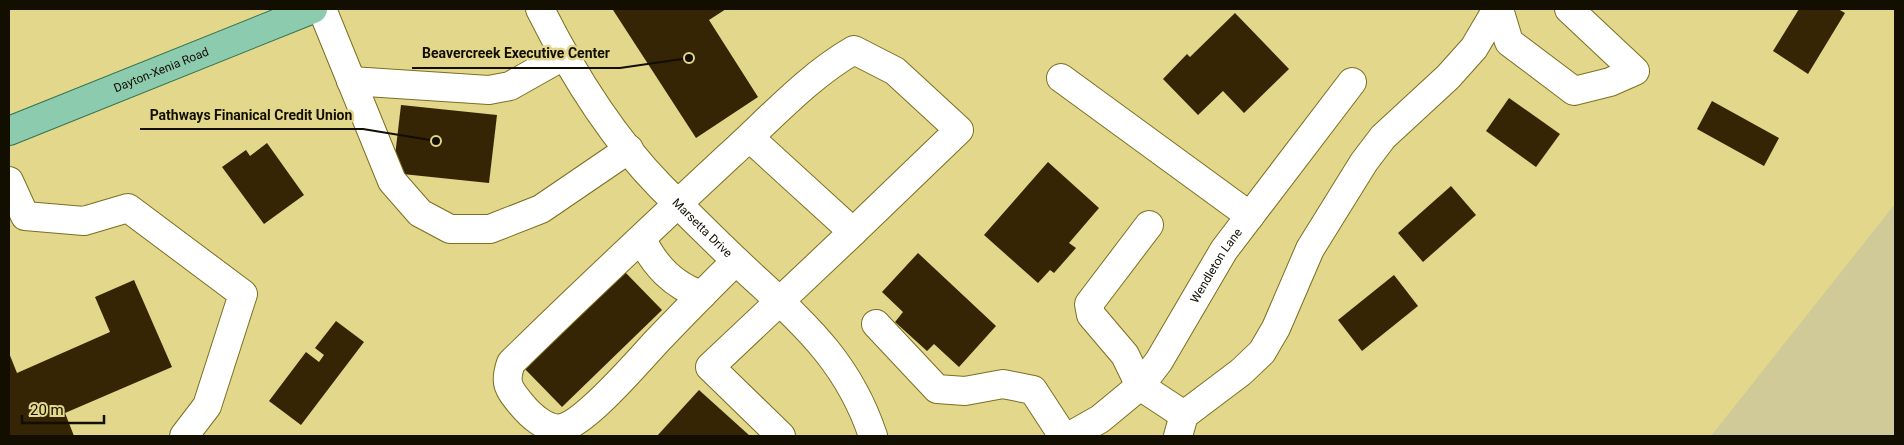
<svg xmlns="http://www.w3.org/2000/svg" width="1904" height="445" viewBox="0 0 1904 445" font-family="Roboto,sans-serif">
<rect width="100%" height="100%" fill="#e2d78b"/>
<!-- green -->
<path fill="#d0c998" d="M1895,204V436H1711Z"/>
<!-- building -->
<g fill="#352504">
<path d="M616,9H726L709,20L758,97L696,138L613,10Z"/>
<path d="M1799,9H1838L1845,13L1808,74L1773,51Z"/>
<path d="M1235,13L1289,69L1244,113L1223,91L1198,115L1163,79L1187,54L1190,57Z"/>
<path d="M1509,98L1560,134L1536,167L1486,131Z"/>
<path d="M1712,101L1779,138L1764,166L1697,129Z"/>
<path d="M401,105L497,115L489,183L393,173Z"/>
<path d="M267,143L304,195L264,224L222,167L246,150L250,156Z"/>
<path d="M1048,162L1099,208L1069,243L1076,248L1054,273L1050,270L1038,283L984,235Z"/>
<path d="M1451,186L1476,215L1423,262L1398,233Z"/>
<path d="M918,253L996,326L959,367L934,344L927,351L895,322L903,312L882,292Z"/>
<path d="M623,270L662,310L562,407L523,367Z"/>
<path d="M1394,275L1418,306L1362,351L1338,320Z"/>
<path d="M134,280L172,367L65,413L74,436H9V353L17,373L110,332L95,297Z"/>
<path d="M336,321L364,342L301,425L269,401L306,352L319,362L324,355L315,348Z"/>
<path d="M699,390L750,436H657Z"/>
</g>
<g fill="none" stroke-linecap="round" stroke-linejoin="round">
<defs>
<g id="minor">
<path d="M322,9L392,181L420,213L450,229H490L541,209L629,149"/>
<path id="s1" d="M540,9C572,73 611,136 661,187C690,216 719,245 748,272C804,324 848,361 873,436"/>
<path d="M1499,9L1509,42L1574,91L1610,82L1635,71L1569,9"/>
<path d="M1061,78L1250,216"/>
<path d="M351,81L489,90L510,86L565,55"/>
<path d="M9,181L25,216L84,221L128,208L243,294L207,406L184,436"/>
<path d="M1149,225L1089,304L1091,315L1125,355L1140,386L1184,415"/>
<path d="M642,239C654,265 674,286 702,295"/>
<path d="M736,261C709,287 684,313 658,340C639,360 587,422 562,428C547,431 530,415 521,404C508,388 504,383 511,363C582,293 656,224 729,156C769,120 807,77 854,50L895,71L959,130L853,232L750,138"/>
<path d="M876,324L937,389L965,391L1003,384L1033,390L1063,436"/>
<path d="M781,436L710,367L853,232"/>
<path id="s2" d="M1070,436L1100,419L1140,386L1159,361L1224,250L1352,82"/>
<path d="M1178,436L1184,415L1241,372L1262,352L1276,328L1310,249L1364,162L1383,137L1448,77L1474,48L1497,9"/>
</g>
<g id="major">
<path id="s3" d="M9,131L313,9"/>
</g>
</defs>
<!-- minor casing -->
<use href="#minor" stroke="#7b6f21" stroke-width="30"/>
<!-- major casing -->
<use href="#major" stroke="#31724f" stroke-width="30"/>
<!-- minor -->
<use href="#minor" stroke="#fff" stroke-width="28"/>
<!-- major -->
<use href="#major" stroke="#8dcbaf" stroke-width="28"/>
</g>
<g text-anchor="middle" dominant-baseline="central" stroke-width="5" stroke-linejoin="round" paint-order="stroke">
<!-- street labels -->
<g font-size="12" fill="#120e00" stroke="#e2d78b">
<text stroke="none"><textPath href="#s3" startOffset="164">Dayton-Xenia Road</textPath></text>
<text stroke="none"><textPath href="#s1" startOffset="274">Marsetta Drive</textPath></text>
<text stroke="none"><textPath href="#s2" startOffset="229">Wendleton Lane</textPath></text>
</g>
</g>
<!-- callouts -->
<path fill="none" stroke="#120e00" stroke-width="2" d="M689 58L620 68H412M436 141L363 129H140"/>
<g fill="#120e00" stroke="#e2d78b" stroke-width="2">
<circle cx="689" cy="58" r="5"/>
<circle cx="436" cy="141" r="5"/>
</g>
<g font-size="14" text-anchor="middle" font-weight="bold" fill="#120e00" stroke="#e2d78b" stroke-width="5" stroke-linejoin="round" paint-order="stroke">
<text x="516" y="58">Beavercreek Executive Center</text>
<text x="251" y="120">Pathways Finanical Credit Union</text>
</g>
<!-- border -->
<rect width="1904" height="445" fill="none" stroke="#120e00" stroke-width="20"/>
<!-- scale -->
<path d="M22 415v8h82v-8" fill="none" stroke="#120e00" stroke-width="2.5"/>
<text x="30" y="415" font-size="15" fill="#120e00" stroke="#e2d78b" stroke-width="4" paint-order="stroke">20 m</text>
</svg>
